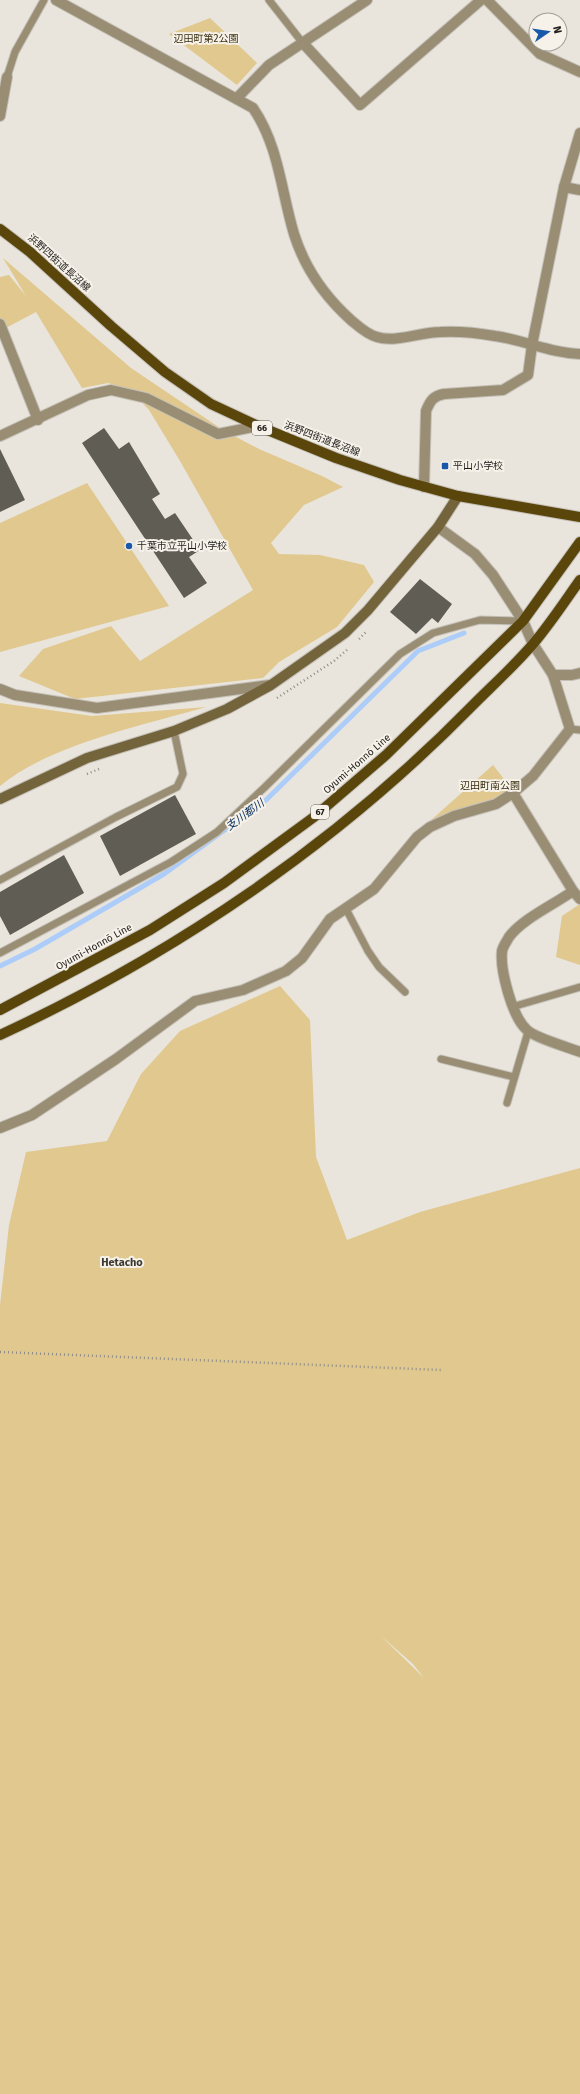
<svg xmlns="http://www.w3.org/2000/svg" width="580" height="2094" viewBox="0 0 580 2094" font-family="'Fira Sans','Noto Sans JP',sans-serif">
<rect width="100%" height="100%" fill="#e9e5dc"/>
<!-- green -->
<g fill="#e0c88e" fill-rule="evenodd">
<path d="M210,18L257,63L237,85L169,34Z"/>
<path d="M3,258L131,368L171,395L223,430L259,449L322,476L343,487L304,505L271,543L279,554L320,555L364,565L374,582L337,627L279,662L263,678L75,699L19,676L43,649L111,626L140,661L253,590L180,461L149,410L130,390L108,383L82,388L36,312L2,330L0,325V277L9,275L26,296Z"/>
<path d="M87,483L169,606L0,652V523Z"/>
<path d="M0,703L92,716L206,707C144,725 49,745 0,786Z"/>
<path d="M493,765L511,788L499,798L430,821Z"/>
<path d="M580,904V965L556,957L562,916Z"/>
<path d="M280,986L310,1020L316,1157L347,1240L420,1212L580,1168V2094H0V1305L9,1225L26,1152L107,1141L141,1074L180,1031ZM380,1635L413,1664L424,1678Z"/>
</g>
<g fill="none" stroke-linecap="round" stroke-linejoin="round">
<!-- stream -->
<path stroke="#acccf9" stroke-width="5" d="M0,966L35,949L164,874L266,800L418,651L464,633"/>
</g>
<!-- building -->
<g fill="#605d55">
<path d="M104,428L119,449L129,442L160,494L152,499L165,519L175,513L200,550L189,557L207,583L184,598L82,443Z"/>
<path d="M0,449L25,500L0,512Z"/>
<path d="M420,579L452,604L438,623L432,618L416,634L390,612Z"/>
<path d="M175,795L196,834L120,876L100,836Z"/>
<path d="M64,855L84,893L10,935L0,916V892Z"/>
</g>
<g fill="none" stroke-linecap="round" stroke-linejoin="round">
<defs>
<g id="lane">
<path d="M269,0L302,42"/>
<path d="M7,77L15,52L44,0"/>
<path d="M570,729L580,730"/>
<path d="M0,880L116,817L177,787L183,774L174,731"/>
<path d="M346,909L368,951L379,967L405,992"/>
<path d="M0,953L171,862L217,832L265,787L400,654L433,633L480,620L523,621"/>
<path d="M512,1007L580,987"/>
<path d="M441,1059L514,1077"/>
<path d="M507,1103L528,1032"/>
</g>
<g id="street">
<path d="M56,0L253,108C279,146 281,191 294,234C305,269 325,297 352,321C359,327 368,335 377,337C395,343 422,332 440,332C457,331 478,333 495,336C524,340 550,353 580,354"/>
<path d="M487,0L540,54L580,72"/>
<path d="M302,42L360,105L481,0"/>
<path d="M237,98L269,65L367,0"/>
<path d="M0,116L7,77"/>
<path d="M564,187L580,190"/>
<path d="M0,324L38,420"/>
<path d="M0,436L88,395L111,390L146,398L218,434L258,426"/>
<path d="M424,487L426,411C430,401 433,396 444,394L503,390L528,375L532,345L564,187L580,133"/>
<path d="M438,527L475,554L493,575L523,621L533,644L553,675H572L580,673"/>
<path d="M0,689L15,695L97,708L270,685"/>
<path d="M513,793L573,891L580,899"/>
<path d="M573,891C555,904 522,919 509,937C507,941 503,946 502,951C500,970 512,1017 527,1030C535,1038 568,1047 580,1052"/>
<path d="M0,1128L32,1115L116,1059L195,1001L243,990L286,971L302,958L330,919L374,889L417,837L430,827L454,816L496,804L513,793L533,776L570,729L553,675"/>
</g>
<path id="secondary" d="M0,799L87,758L174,731L227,709L271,685L345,633L368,610L438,527L458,496"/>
<g id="primary">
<path d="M0,229L30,252L111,326L165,372L211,404L258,426L336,458L400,480L458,496L580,517"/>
<path d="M0,1010L150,930L224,883L314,817L386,755L523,621L580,542"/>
<path d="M0,1035C175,954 338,843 473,705C493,685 515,665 533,644C550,624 565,601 580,580"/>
</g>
</defs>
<!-- lane casing -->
<use href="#lane" stroke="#c5c1b9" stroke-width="9"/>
<!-- street casing -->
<use href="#street" stroke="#c5c1b9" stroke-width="12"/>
<!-- secondary casing -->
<use href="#secondary" stroke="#c5c1b9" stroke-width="12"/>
<!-- primary casing -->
<use href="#primary" stroke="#c5c1b9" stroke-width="12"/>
<!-- path -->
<g stroke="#8f8c86" stroke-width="2.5" stroke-dasharray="1 3" stroke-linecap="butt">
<path d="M359,639L367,631"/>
<path d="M277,698L334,661L348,649"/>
<path d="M87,774L99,769"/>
<path d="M0,1352L441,1370"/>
</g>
<!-- lane -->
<use href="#lane" stroke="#998e73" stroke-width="7"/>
<!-- street -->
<use href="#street" stroke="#998e73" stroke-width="10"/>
<!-- secondary -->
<use href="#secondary" stroke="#74643b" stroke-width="10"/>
<!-- primary -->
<use href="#primary" stroke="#5a460b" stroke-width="10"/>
</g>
<!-- markers -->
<g fill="#1a59aa" stroke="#f6f2e9" stroke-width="1.5">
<rect x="441" y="462" width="8" height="8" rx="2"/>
<circle cx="129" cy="546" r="4"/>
</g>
<g text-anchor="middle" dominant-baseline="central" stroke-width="4" stroke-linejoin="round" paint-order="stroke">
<!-- shield labels -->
<g fill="#f6f2e9" stroke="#605e59" stroke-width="1">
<rect x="252" y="421" width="20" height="14" rx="3"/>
<rect x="311" y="805" width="18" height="14" rx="3"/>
</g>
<g font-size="9" font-weight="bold" fill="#201e1b">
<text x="262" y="428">66</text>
<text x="320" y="812">67</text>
</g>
<!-- park labels -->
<g font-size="10" fill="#3a2e10" stroke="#f6f2e9">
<text x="206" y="39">辺田町第2公園</text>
<text x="490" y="786">辺田町南公園</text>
</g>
<!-- street labels -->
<g font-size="10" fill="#201e1b" stroke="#f6f2e9">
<text transform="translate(59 263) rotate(42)">浜野四街道長沼線</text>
<text transform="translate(322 439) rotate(21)">浜野四街道長沼線</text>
<text transform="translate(357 764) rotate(-41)">Oyumi-Honnō Line</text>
<text transform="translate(94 947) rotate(-29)">Oyumi-Honnō Line</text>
</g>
<!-- poi labels -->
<g font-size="10" fill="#201e1b" stroke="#f6f2e9" text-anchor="start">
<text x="453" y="466">平山小学校</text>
<text x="137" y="546">千葉市立平山小学校</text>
</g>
<!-- water labels -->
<g font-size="11" font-style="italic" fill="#052b5c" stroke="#f6f2e9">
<text transform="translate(245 815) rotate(-36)">支川都川</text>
</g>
<!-- neighbourhood labels -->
<g font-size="11" font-weight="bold" fill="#3c3931" stroke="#f6f2e9">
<text x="122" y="1262">Hetacho</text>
</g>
</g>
<!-- north arrow -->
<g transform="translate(548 32) rotate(77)"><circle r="19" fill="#f6f2e9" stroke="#a09d97"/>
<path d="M0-3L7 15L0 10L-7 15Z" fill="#1a59aa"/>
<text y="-6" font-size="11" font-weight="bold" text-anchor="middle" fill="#201e1b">N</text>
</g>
</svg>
